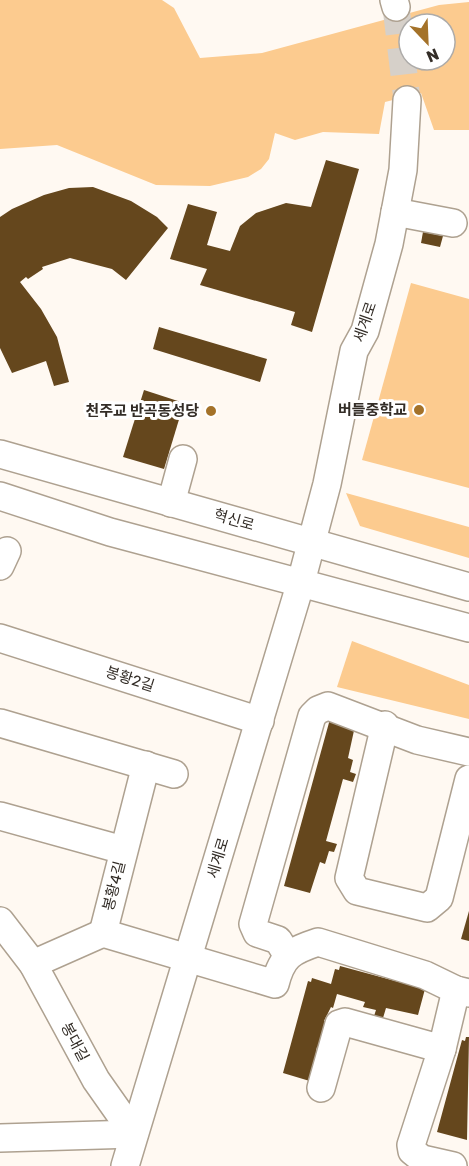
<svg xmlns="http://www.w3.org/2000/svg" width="469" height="1166" viewBox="0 0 469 1166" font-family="Rubik,'Noto Sans KR',sans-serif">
<rect width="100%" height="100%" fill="#fff9f2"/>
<!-- green -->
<g fill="#fccb8f" fill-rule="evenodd">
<path d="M0,0H162L174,8L200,58L262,53L439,5L469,2V130H434L421,93L385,102L379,134L323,132L295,140L275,133L269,159L261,169L248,177L210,186L156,185L57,145L0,149ZM409,24H445V60H409Z"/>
<path d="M411,283L469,299V488L362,460Z"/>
<path d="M346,493L469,527V558L360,526Z"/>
<path d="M352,641L469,685V719L337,687Z"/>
</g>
<!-- building -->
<g fill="#65471d">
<path d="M326,160L359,169L312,332L291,325L295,312L200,285L207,269L170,259L188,204L217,212L207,245L230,251L240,226L256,213L286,203L311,207Z"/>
<path d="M93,187L131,201L157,217L168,228L126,280L112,269L70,258L42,267L43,269L28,279L26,277L20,282L41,309L57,337L69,382L54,386L46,361L12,373L0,348V217L12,209L44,195L69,188Z"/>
<path d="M423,232L443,236L440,247L421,243Z"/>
<path d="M159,327L267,359L260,382L153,349Z"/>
<path d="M144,390L184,403L164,469L123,457Z"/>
<path d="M330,719L355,726L348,758L353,760L350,772L356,774L353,782L343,779L326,841L337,844L334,852L329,851L325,864L320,862L310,893L284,886Z"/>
<path d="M469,911V941L461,939Z"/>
<path d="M340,966L425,989L418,1015L386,1008L383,1018L374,1016L376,1010L363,1007L365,1002L337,994L333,1008L331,1007L324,1021L334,1024L327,1050L317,1047L316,1051L319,1052L313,1082L283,1073L308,981L311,982L312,978L331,984L335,969L339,970Z"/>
<path d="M466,1037H469L467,1140L437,1132L462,1040L465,1041Z"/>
</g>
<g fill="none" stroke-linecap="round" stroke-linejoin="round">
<!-- minor-tunnel -->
<path stroke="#d6d0c9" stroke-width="27" stroke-dasharray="27 14" stroke-linecap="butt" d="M396,7L407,100"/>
<defs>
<g id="minor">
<path d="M394,0L396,7"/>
<path d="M395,212L453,223"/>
<path d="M0,454L469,587"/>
<path d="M0,496L110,532L469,628"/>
<path d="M171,503L183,459"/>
<path d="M0,566L7,551"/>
<path d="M0,638L260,721"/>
<path d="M0,723L174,774"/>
<path d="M385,725L349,878L357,891L427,908L439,898L469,779"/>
<path d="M0,816L123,850"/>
<path d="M0,921L33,964L96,1080L134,1134"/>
<path d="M103,933L275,984C282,956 291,951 318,942L425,975L456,990L469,993"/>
<path d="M103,933L146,765"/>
<path d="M288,956L278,940L257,933L253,924L312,716L318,710L328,706L417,740L469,752"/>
<path d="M33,964L103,933"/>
<path d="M321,1088L339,1024L345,1022L442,1049"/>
<path d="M0,1138L134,1134"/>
<path d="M125,1166L301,582L327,484L354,351L365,331L389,244L403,170L407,100"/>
<path d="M453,1166L422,1159L412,1151L411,1145L442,1049L456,990"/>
</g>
</defs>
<!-- minor casing -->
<use href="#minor" stroke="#aea190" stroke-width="30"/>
<!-- minor -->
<use href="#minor" stroke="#fff" stroke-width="27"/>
</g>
<!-- markers -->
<g fill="#a47229" stroke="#fff" stroke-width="2">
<circle cx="419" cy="410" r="6"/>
<circle cx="211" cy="411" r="6"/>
</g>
<g text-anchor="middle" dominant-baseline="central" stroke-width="6" stroke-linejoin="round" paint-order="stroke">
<!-- street labels -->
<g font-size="15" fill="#332d27" stroke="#fff">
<text transform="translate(365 322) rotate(-71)">세계로</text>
<text transform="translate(234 520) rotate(16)">혁신로</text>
<text transform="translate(130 679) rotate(18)">봉황2길</text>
<text transform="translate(218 858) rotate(-73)">세계로</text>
<text transform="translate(114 886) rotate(-76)">봉황4길</text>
<text transform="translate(75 1042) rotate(62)">봉대길</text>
</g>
<!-- poi labels -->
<g font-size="15" font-weight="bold" fill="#332d27" stroke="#fff" text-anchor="end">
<text x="407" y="410">버들중학교</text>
<text x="199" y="411">천주교 반곡동성당</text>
</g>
</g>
<!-- north arrow -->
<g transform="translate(427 42) rotate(157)"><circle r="28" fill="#ffffff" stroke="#adaba9" stroke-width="1.5"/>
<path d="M0-4.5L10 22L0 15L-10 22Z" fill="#a47229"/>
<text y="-9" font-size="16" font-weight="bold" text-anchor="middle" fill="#332d27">N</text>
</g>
</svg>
